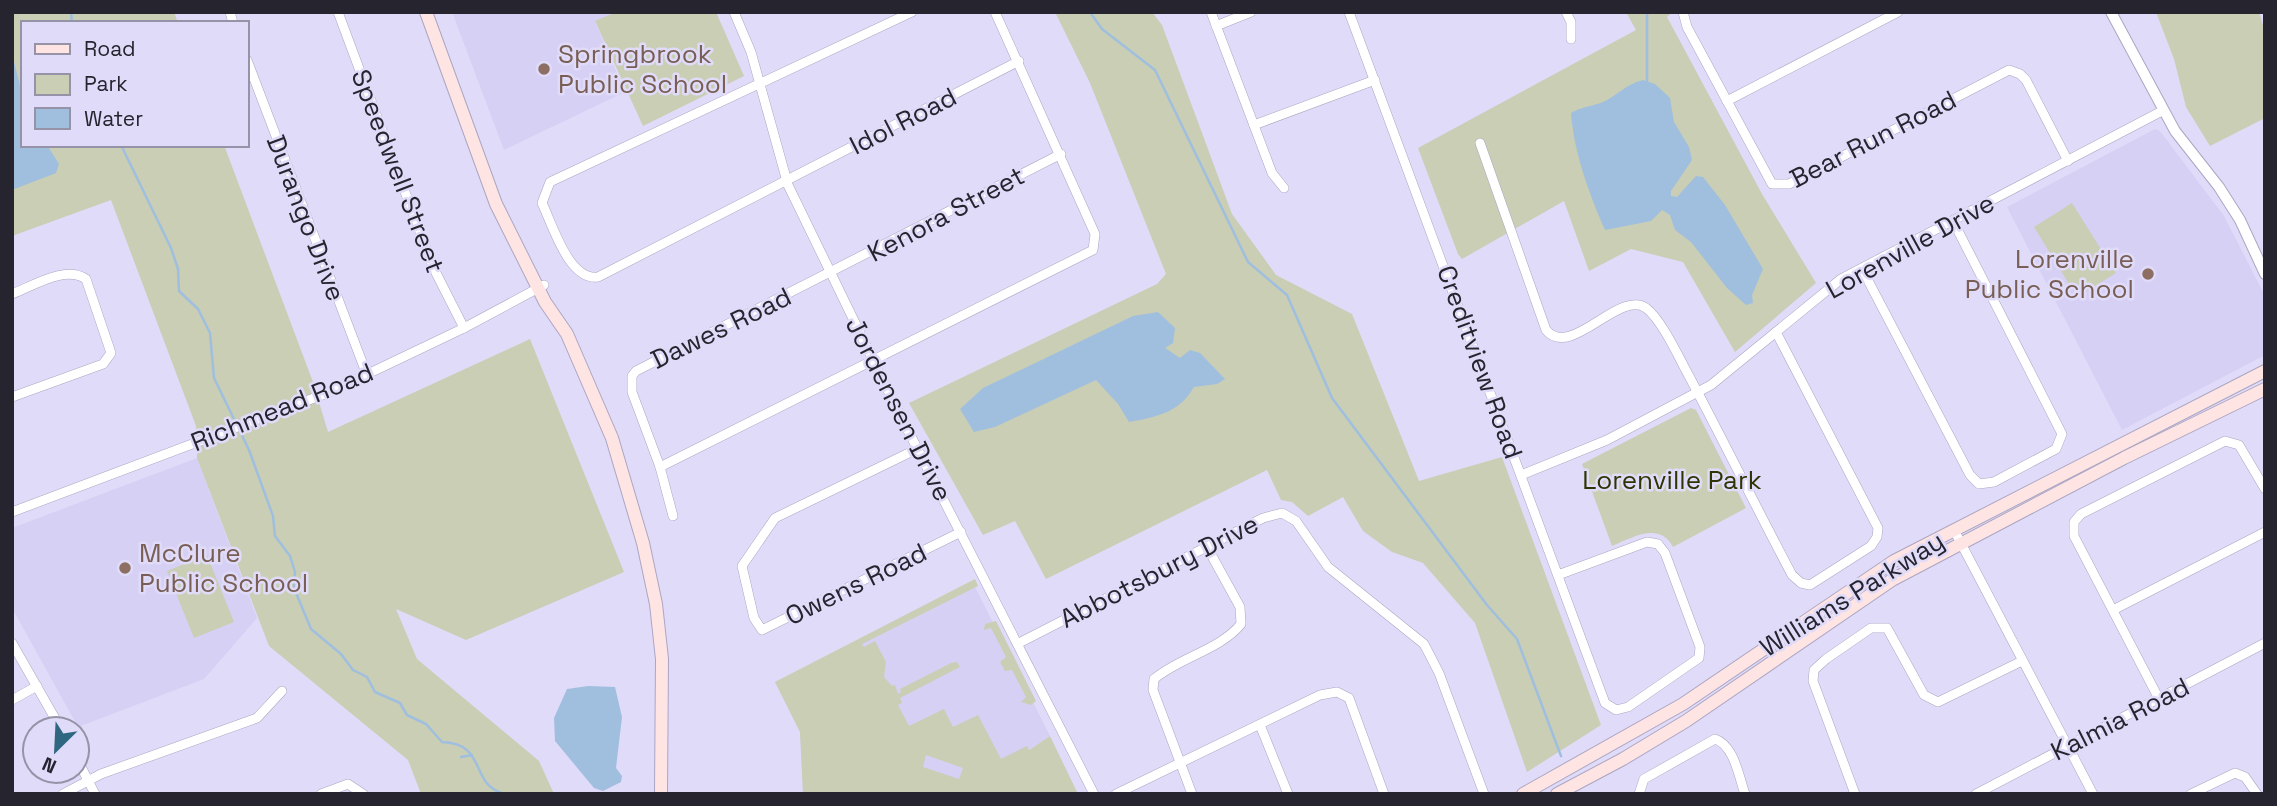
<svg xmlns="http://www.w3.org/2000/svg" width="2277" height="806" viewBox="0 0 2277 806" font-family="'Space Grotesk',sans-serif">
<rect width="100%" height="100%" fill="#e0dbf8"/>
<!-- built -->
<g fill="#d7d0f5">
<path d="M452,12H616L595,22L625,92L504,150Z"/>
<path d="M2155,129L2160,131L2224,216L2265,296V355L2122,430L2007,207Z"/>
<path d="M197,458L257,618L204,679L78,727L12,608V528Z"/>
<path d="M973,583L1050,736L960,794H803L800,732L775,682Z"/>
</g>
<!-- green -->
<g fill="#c9ceb5" fill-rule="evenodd">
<path d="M12,12H174L178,23H23V145H224L313,382L328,432L530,339L624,572L466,640L396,609L417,659L539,761L554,794H421L408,760L269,646L197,458L196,426L111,200L12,236Z"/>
<path d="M616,12H716L744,76L643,126L595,21Z"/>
<path d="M1055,12H1152L1162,25L1232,214L1276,275L1352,314L1419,481L1502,457L1601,725L1527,772L1475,623L1423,563L1392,552L1363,531L1343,497L1308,516L1292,502L1281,500L1267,470L1046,579L1015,521L983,535L909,403L1157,284L1166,274L1090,83Z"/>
<path d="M1626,12H1672L1667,17L1762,194L1816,283L1735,352L1683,262L1631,249L1589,271L1564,201L1462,259L1458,254L1418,148L1636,30Z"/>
<path d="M2156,12H2259L2265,32V118L2210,146L2186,107L2174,59Z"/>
<path d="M2072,203L2116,273L2077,297L2034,227Z"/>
<path d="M1691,408L1696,410L1746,508L1673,547C1659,521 1632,538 1612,546L1582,464Z"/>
<path d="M207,555L234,622L194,638L167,571Z"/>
<path d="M975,579L978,586L862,644L864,647L875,641L886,662L884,677L892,686L895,685L898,694L901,692L900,689L951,663L957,662L960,667L900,698L902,703L898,705L909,726L944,709L953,727L978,715L1001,759L1027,746L1029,750L1050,736L1078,794H803L800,732L775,682ZM926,755L963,768L959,779L923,767Z"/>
<path d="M996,621L1036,701L1031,705L1021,702L1026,697L1012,670L1005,671L1000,662L1006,657L991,628L984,630L985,624Z"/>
</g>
<!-- water -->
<g fill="#a0bfdf">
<path d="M12,54L23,97V145H47L59,164L56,173L12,190Z"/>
<path d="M1643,80L1655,84L1670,98L1674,122L1689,147L1692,160L1671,191V196L1677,197L1696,176L1703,177L1725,205L1763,269L1752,295L1753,303L1746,305L1727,288L1691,242L1675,230L1670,215L1662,210L1651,221L1605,230C1589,193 1574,153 1571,113C1581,107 1593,106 1603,102C1618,95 1626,84 1643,80Z"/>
<path d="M1158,312L1175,328L1173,343L1165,348L1180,358L1190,350L1200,353L1225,379L1217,384L1194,387C1179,413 1156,417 1129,422L1118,404L1096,380L995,427L974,432L960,409L983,388L1133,316Z"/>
<path d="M588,686L615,687L622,717L616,768L622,776L621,782L603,791L594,788L555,741L554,718L567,689Z"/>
</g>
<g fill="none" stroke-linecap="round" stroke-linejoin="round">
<!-- stream -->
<g stroke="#a0bfdf" stroke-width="2.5">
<path d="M71,12L72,23"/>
<path d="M1090,12L1102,29L1155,70L1248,262L1287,295L1332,398L1487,605L1517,639L1561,756"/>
<path d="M1647,84V12"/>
<path d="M121,145L171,248L178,269L179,291L198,309L210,333L214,378L249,450L273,516L275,536L290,556L295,572L294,588L311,629L341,654L353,670L367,677L375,692L400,703L407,715L426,724L442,742C488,743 469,786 505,794"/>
<path d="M461,757L472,755"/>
</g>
<defs>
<g id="minor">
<path d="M230,12L233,23"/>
<path d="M338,12L433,267L464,328"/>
<path d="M734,12L751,52L788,185L897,409L1094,794"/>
<path d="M912,12L550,182L542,203C553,226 569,281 598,277L1019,61"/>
<path d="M1211,12L1272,173L1284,188"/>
<path d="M1349,12L1605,703L1616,710L1628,707L1699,658L1700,647L1665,553L1658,544L1647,542L1558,575"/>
<path d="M1566,12L1571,22V39"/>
<path d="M1683,12L1687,27L1772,184H1789L2009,70L2020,74L2026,80L2068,161"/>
<path d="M1216,26L1251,12"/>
<path d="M247,60L367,375"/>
<path d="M1727,101L1898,12"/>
<path d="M1254,125L1375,80"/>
<path d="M1480,143L1546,330C1571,360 1619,289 1646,308C1662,320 1679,358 1689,376C1724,442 1757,509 1792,575L1801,583L1810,585L1871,546L1877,537L1878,528L1776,332"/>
<path d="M1862,269L1970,475L1979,484L1994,482L2056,449L2062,434L1953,221"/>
<path d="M12,294C33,286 65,265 86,279L111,353L103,364L12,397"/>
<path d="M917,449L775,518L742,566L754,618L762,630L770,626L961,532"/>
<path d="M660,467L1093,250L1095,234L995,12"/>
<path d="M1521,475L1607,440L1711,385L1841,279L2162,111"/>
<path d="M12,512L330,392L464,328L544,285"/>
<path d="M673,516L660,467L632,392V376L636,371L1061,154"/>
<path d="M1954,530L2093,794"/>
<path d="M2113,610L2265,532"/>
<path d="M12,643L61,729"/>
<path d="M1019,643L1263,518L1282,513L1296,521L1328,567L1424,644L1439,673L1484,794"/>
<path d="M2159,699L2074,536V522L2081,514L2225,441L2239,445L2265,489"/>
<path d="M12,700L37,686"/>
<path d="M1260,725L1288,794"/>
<path d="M77,759L95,794"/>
<path d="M63,794L101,774L257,718L282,691"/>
<path d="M321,794L348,784L363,794"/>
<path d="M1116,794L1320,695L1337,692L1349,698L1384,794"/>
<path d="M1192,794L1153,690L1154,679C1180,657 1220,650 1241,624L1240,607L1207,547"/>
<path d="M1639,794L1644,779L1715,739C1734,745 1739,777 1745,794"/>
<path d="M1855,794L1813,681L1814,670L1826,659L1871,628H1887L1924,695L1938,702L2022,661"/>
<path d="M1976,794L2265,643"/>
<path d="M2191,794L2235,773L2245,777L2257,794"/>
</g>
<path id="tertiary" d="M2111,12L2175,131L2219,187L2240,220L2265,274"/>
<g id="secondary">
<path d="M426,12L496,204L545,302L567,334L612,438L643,543L656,604L662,659L661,794"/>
<path d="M1523,794L1683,704L1894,561L2265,371"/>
<path d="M1557,794L1623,759L1686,721L1892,580L2124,458L2265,389"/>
</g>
</defs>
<!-- minor casing -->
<use href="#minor" stroke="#aba6c2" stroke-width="10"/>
<!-- tertiary casing -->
<use href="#tertiary" stroke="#aba6c2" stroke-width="12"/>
<!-- secondary casing -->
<use href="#secondary" stroke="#aba6c2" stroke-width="14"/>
<!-- minor -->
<use href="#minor" stroke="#fff" stroke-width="9"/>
<!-- tertiary -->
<use href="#tertiary" stroke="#fff" stroke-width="10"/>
<!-- secondary -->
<use href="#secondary" stroke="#ffe4e4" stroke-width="12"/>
</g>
<!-- markers -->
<g fill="#8d6e63" stroke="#e0dbf8" stroke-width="2.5">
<circle cx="544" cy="69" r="7"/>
<circle cx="2148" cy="274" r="7"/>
<circle cx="125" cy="568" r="7"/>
</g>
<g text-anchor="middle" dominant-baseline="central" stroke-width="5" stroke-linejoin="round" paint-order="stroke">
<!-- education labels -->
<g font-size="26" fill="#785e54" stroke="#e0dbf8" text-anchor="start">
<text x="558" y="54">Springbrook<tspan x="558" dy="30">Public School</tspan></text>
<text x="2134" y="259" text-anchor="end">Lorenville<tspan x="2134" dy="30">Public School</tspan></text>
<text x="139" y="553">McClure<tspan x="139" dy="30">Public School</tspan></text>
</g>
<!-- street labels -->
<g font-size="26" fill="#26242f" stroke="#e0dbf8">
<text transform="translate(903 121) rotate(-27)">Idol Road</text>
<text transform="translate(1873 139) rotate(-27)">Bear Run Road</text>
<text transform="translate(398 171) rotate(69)">Speedwell Street</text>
<text transform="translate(946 214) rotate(-28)">Kenora Street</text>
<text transform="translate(306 218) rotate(69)">Durango Drive</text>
<text transform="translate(1910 246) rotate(-29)">Lorenville Drive</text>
<text transform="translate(721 328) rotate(-26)">Dawes Road</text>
<text transform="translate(1480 362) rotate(70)">Creditview Road</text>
<text transform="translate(282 407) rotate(-22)">Richmead Road</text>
<text transform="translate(899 409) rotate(63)">Jordensen Drive</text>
<text transform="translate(1159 571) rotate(-27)">Abbotsbury Drive</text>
<text transform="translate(856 584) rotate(-26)">Owens Road</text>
<text transform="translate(1852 594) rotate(-32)">Williams Parkway</text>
<text transform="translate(2120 719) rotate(-27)">Kalmia Road</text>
</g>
<!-- park labels -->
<g font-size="26" fill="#2e3402" stroke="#e0dbf8">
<text x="1672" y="480">Lorenville Park</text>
</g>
</g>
<!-- border -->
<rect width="2277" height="806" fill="none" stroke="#26242f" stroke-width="28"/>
<!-- legend -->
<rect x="21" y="21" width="228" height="126" fill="#e0dbf8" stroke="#9692a8" stroke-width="2"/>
<rect x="35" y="44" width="35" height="10" fill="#ffe4e4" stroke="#9692a8" stroke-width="2"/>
<text x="84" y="56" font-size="21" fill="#26242f">Road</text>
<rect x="35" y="74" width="35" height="21" fill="#c9ceb5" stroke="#9692a8" stroke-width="2"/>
<text x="84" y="91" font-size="21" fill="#26242f">Park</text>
<rect x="35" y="108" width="35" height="21" fill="#a0bfdf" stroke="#9692a8" stroke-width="2"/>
<text x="84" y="126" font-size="21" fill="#26242f">Water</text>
<!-- north arrow -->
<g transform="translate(56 750) rotate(204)"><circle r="33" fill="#e0dbf8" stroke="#9692a8" stroke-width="2"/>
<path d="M0-5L12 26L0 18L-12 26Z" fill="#2f6781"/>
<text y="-10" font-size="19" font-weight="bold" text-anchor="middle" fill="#26242f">N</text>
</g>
</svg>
